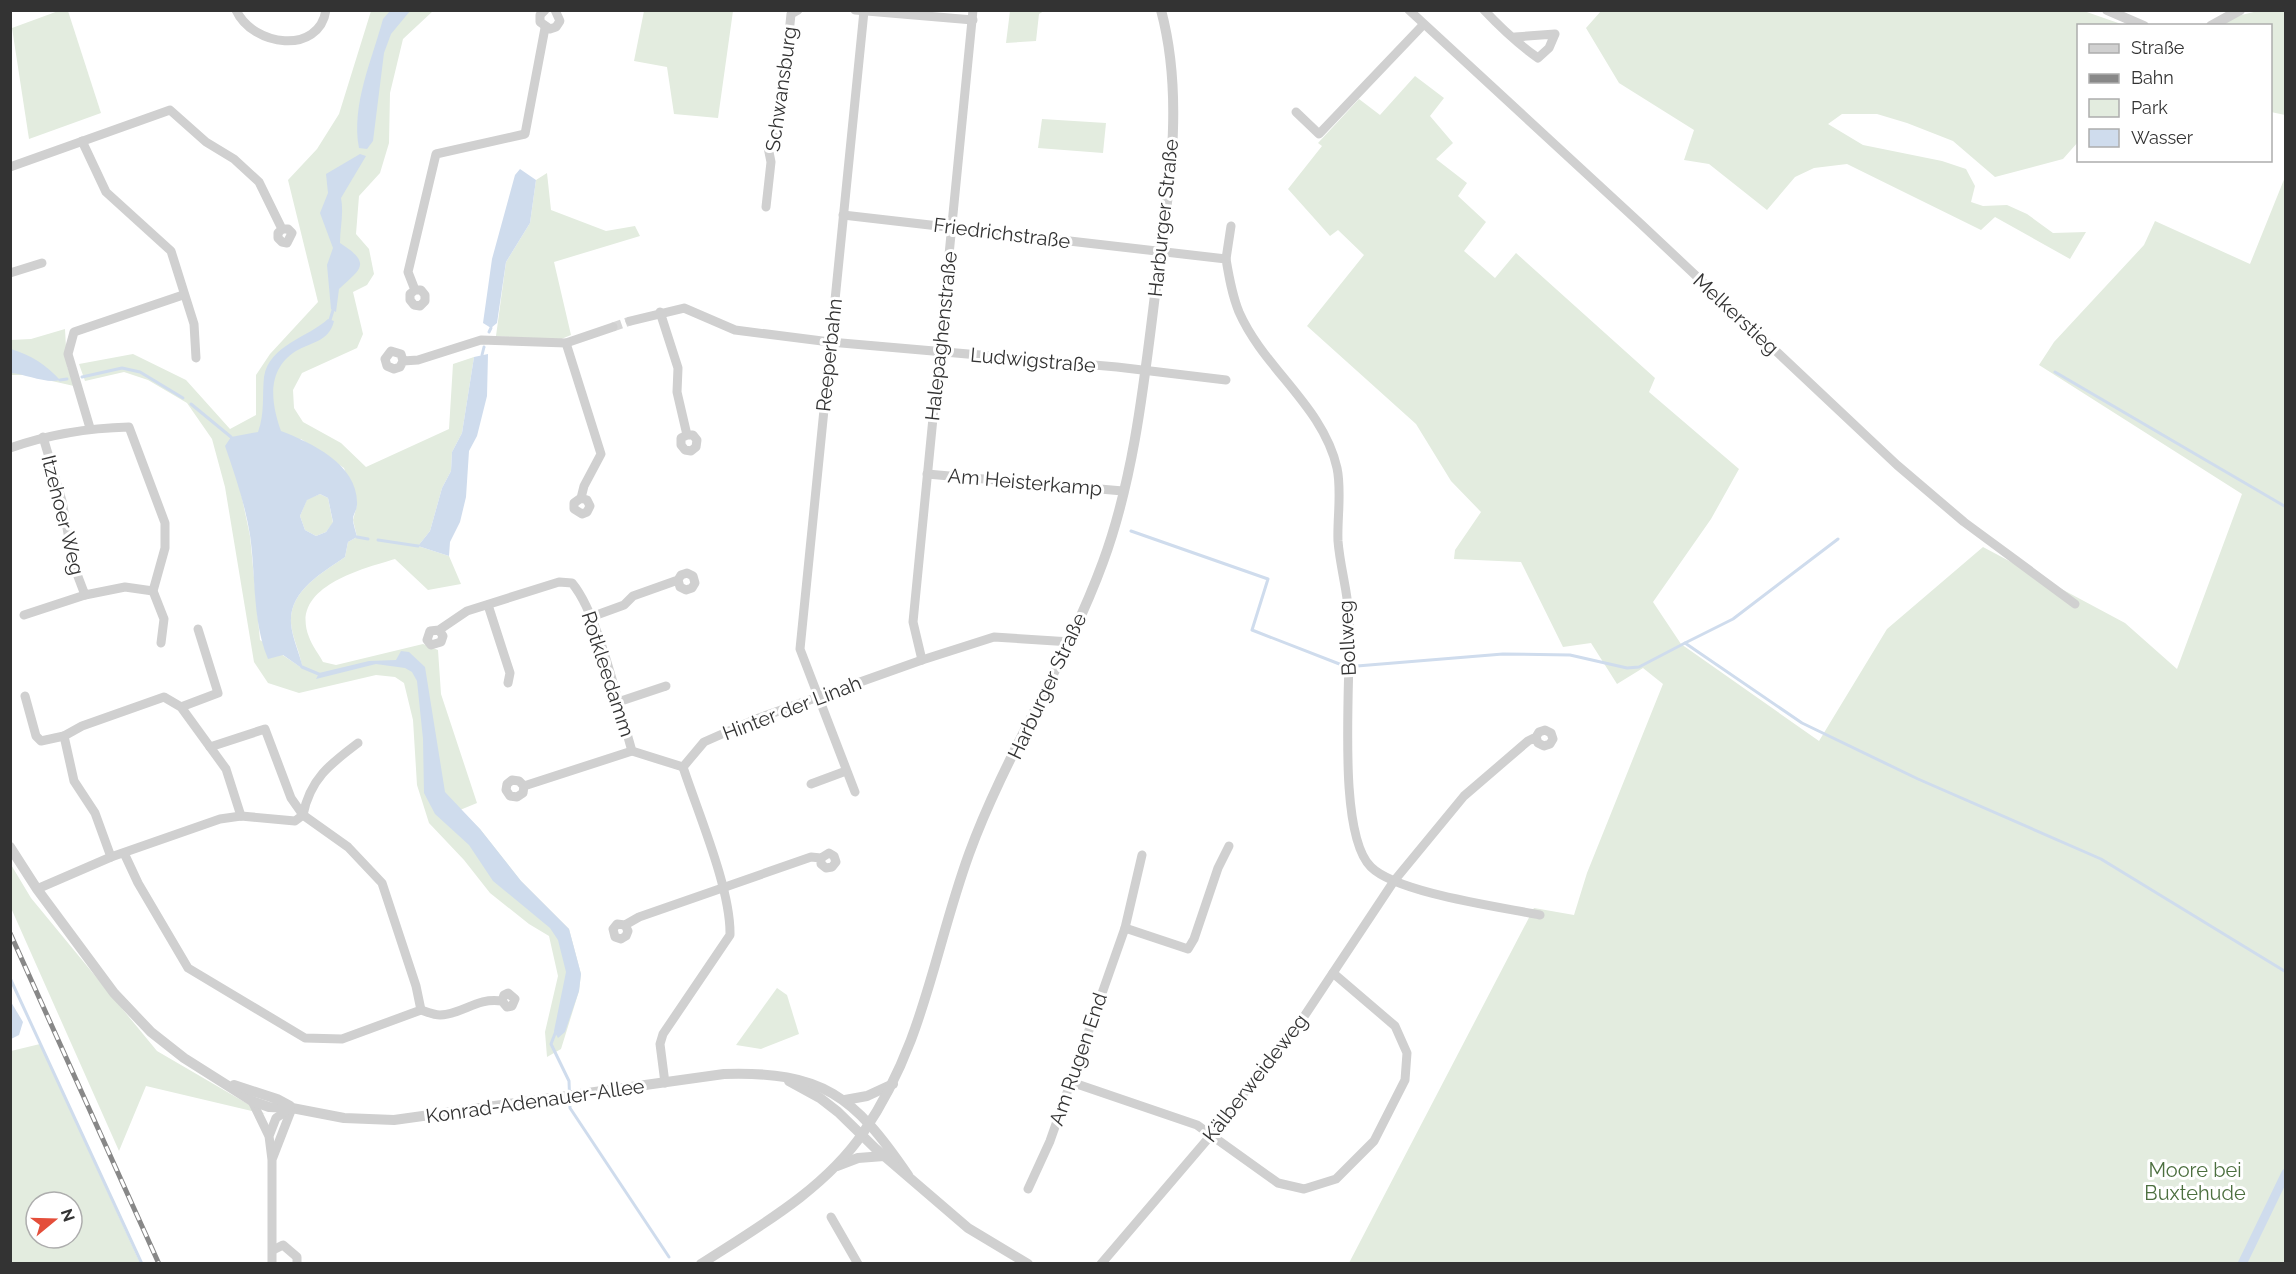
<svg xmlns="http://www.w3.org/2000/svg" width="2296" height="1274" viewBox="0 0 2296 1274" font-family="Raleway,sans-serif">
<rect width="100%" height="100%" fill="#fff"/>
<!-- green -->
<g fill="#e3ecdf" fill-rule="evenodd">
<path d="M61,10L68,11L101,113L29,139L12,28Z"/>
<path d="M371,11H433L403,39L390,93L389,143L380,173L359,196L356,234L369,249L374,274L367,285L353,292L363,334L357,348L302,373L293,390L294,408L303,422L341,443L366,467L449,429L453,364L474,357L462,433L452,452L451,471L442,488L430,531L418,546L449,556L461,584L428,590L395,559C362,569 289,587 309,637C312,646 319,654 323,662L336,665L423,644L438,650L441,694L477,803L460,810L480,829L521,881L569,929L581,974L579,991L561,1049L547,1057L545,1032L558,976L549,936L529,924L490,893L464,860L429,823L417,785L413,720L404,683L395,677L376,675L299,693L268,683L254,662L225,487L212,439L187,403L148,380L124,372L85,381L79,364L133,354L186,380L230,429L256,415V375L270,354L318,302L288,180L317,149L339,114ZM301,439L344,468L357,505L353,520L357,537L348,542L345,557C322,573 289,591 291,623C292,638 301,654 302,668L260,640L250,536L241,493Z"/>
<path d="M644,11H733L718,118L674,114L667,67L634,61Z"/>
<path d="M1010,11H1044L1039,14L1036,41L1006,43Z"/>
<path d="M1601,11L2081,10L2124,25L2078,26V142L2063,159L1995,177L1953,141L1907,123L1877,114H1842L1828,124L1863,145L1942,161L1966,169L1975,186L1971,202L1983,206L2007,205L2027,214L2053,233L2086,232L2070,259L1995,217L1981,230L1847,164L1814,168L1795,177L1767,210L1709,164L1684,160L1694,130L1619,83L1586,28Z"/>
<path d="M2258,11L2285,12V115L2271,112L2270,26H2219L2233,17Z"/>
<path d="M1415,76L1444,98L1430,116L1453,143L1436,159L1467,183L1458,196L1486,222L1464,251L1495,278L1516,253L1655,378L1649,392L1739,469L1711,519L1653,602L1681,644L1819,741L1887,629L1983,547L2125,623L2177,669L2242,494L2039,365L2054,342L2144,245L2155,221L2250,264L2285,177V1263H1349L1534,908L1574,915L1587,873L1663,684L1643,668L1617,684L1591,643L1563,647L1521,562L1454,559L1455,550L1481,512L1451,481L1416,424L1307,326L1364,255L1338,230L1330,236L1288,189L1322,146L1318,143L1359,99L1380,115Z"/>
<path d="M1042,119L1106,123L1103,153L1038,148Z"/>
<path d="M547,173L551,210L606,231L635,226L640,236L554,262L571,335L559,340L496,336L506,262L530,223L536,180Z"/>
<path d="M65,329L67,366L74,386L25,375H11L10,340L31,339Z"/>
<path d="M320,494L328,498L333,523L326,532L316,536L305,530L300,516L307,499Z"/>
<path d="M10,863L31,898L157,1051L265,1114L146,1086L119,1151L11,908Z"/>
<path d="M777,988L787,995L799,1034L761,1049L736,1045Z"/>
<path d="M40,1044L140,1263H11V1051ZM36,1202H72V1238H36Z"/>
</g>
<!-- water -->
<g fill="#cfdced" fill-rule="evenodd">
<path d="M390,11H410L391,34L384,53L373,141L367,149L359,148C351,105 372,60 383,19Z"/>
<path d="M360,154L366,156L341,198C344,213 340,228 340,243C373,264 360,269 339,289L336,312L331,309L327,265L333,248L320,213L328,193L326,174Z"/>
<path d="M520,169L536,180L530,223L506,262L497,323L491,328L483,323L492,259L515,175Z"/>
<path d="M328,319L334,321C329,342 311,342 296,351C266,370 271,403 281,431C312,443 359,465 357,505C357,510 353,514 353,519C353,524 356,532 357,537L348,542L345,557C322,573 289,591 291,623C292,638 300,654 303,669L283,655L268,659C252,620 256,577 250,535C245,504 235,475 225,446L231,437L258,432C265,413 262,396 264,377C269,345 309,337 328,319ZM320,494L328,498L333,522L326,532L316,536L305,530L300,516L307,500Z"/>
<path d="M11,349C31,355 45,364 60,380C47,384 25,374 11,373Z"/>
<path d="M488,354L487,396L477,436L469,451L466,497L460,522L450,542L449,556L418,546L430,531L442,488L451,471L452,452L462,433L474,357Z"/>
<path d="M401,651L409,652L425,667L445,792L480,829L521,881L569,929L581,974L579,991L565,1032L558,1038L554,1031L566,972L558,940L550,928L493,881L469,845L435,814L424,793L423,739L417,681L412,672L405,668L376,664L316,679L319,673L369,661L396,660Z"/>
<path d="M11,1002L23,1022L19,1035L11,1039Z"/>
</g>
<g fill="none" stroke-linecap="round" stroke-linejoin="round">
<!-- stream -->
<g stroke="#cfdced" stroke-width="3">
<path d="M330,320L334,307"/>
<path d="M489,332L491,328"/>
<path d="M482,355L484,347"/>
<path d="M2055,372L2286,507"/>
<path d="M82,377L122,368L140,372L183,398"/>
<path d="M60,380L67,379"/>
<path d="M191,404L231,437"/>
<path d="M1131,531L1268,579L1252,630L1342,665"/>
<path d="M357,537L368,539"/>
<path d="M378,540L418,546"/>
<path d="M1685,643L1733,619L1838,539"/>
<path d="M1357,666L1503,654L1570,655L1627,668L1639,667L1685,643L1802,723L1918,779L2101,859L2286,972"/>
<path d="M302,667L321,675"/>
<path d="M10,978L142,1264"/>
<path d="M556,1031L551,1044L569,1081L570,1108L669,1257"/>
</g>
<!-- canal -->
<path stroke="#cfdced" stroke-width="9" d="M2242,1264L2286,1173"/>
<!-- minor-tunnel -->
<path stroke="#d6d6d6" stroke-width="9" stroke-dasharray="9 4.5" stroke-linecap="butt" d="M613,327L630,321"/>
<!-- minor -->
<g stroke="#d0d0d0" stroke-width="9">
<path d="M236,10C253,47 319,55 326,10"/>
<path d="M545,10L540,15V22L550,29L556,27L560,21L555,10"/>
<path d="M855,10L973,20"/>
<path d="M1409,10L1641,224L1897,465L1964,522L2075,604"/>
<path d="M1484,10C1501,28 1518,44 1538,58L1549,48L1555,34L1515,37"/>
<path d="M1296,112L1319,134L1423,25"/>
<path d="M82,141L106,192L171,251L194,324L196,358"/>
<path d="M10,167L170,110L206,142L234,159L259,182L282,229L278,233V238L282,242L287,243L292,233L288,229H282"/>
<path d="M766,207L771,162L768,147L779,131L791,14L798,10"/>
<path d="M843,215L1226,259C1229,277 1232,295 1239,312C1264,369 1323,406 1337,468C1342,491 1337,518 1338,541C1340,567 1348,592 1349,617C1352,670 1335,832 1371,867C1397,893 1501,907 1540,915"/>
<path d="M1226,259L1231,226"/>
<path d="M10,273L42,263"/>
<path d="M415,290H421L425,295V301L420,306L414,305L410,300V294L415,290L408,272L436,154L525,134L545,28"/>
<path d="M660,312L678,368L677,392L687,435L681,438V445L685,450L691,451L696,447L697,440L693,435H687"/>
<path d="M630,321L684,308L735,330L830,342L1117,367L1226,380"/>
<path d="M566,343L601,454L584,486L581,498L574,503V509L582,514L587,512L590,506L587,500L581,498"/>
<path d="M403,361L400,367L394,369L387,366L385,359L391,351L401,354L403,361L418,360L481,340L566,343L613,327"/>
<path d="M90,428L68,354L74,332L183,295"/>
<path d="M43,437L62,501L74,566L85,595L125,587L153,591"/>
<path d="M10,448C50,434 87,428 129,427L165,523V548L153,591L164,619L161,643"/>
<path d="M927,474L1123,491"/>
<path d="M488,605L510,673L508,683"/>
<path d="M24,615L85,595"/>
<path d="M591,617L624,605L633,596L678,580L680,587L686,590L692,588L695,583L693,576L687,573L681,575L678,580"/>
<path d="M439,630L443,636L441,642L431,645L427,640L430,631L439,630L467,611L559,582L572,583C599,615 619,708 632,751L683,767"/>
<path d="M922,660L913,622L973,10"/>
<path d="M25,696L36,736L41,741L64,736L74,781L95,813L111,857"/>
<path d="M618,702L666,686"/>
<path d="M181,707L218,693L198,629"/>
<path d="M64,736L82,726L164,697L181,707L226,769L241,816"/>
<path d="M210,747L265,729L291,798L303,815C310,779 330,764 358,743"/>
<path d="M811,784L846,771"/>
<path d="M524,786L523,793L517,797L510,796L506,790L507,784L512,780L519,781L524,786L632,751"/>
<path d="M855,792L800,649L864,11"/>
<path d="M37,889L111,857L220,819L241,816L295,821L303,815L348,847L382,883L416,986L421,1010L342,1039L305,1038L188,968L138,883L124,853"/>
<path d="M625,925L628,931L626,936L621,939L615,937L613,929L617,924L625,925L639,917L811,857L821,858V864L826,868L832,867L836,862L834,856L829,853L821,858"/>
<path d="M1125,928L1188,949L1194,939L1218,868L1229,846"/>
<path d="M421,1010C427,1012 434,1015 440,1015C464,1014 476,997 502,1001L507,1007L512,1006L515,999L508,993L504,995L502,1001"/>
<path d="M1071,1082L1197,1125L1278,1183L1304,1189L1336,1179L1374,1141L1405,1080L1407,1053L1395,1026L1333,973"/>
<path d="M665,1083L660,1044L663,1034L730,935C731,889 698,813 683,767L704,742L756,719L922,660L994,637L1071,642"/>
<path d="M252,1101L268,1134"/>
<path d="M273,1157L292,1108"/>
<path d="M1028,1189L1050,1141L1125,928L1142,855"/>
<path d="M831,1217L858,1264"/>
<path d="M273,1250L283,1245L297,1257V1264"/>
<path d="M272,1264V1160L269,1136L276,1118L291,1108"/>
<path d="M1101,1264L1212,1134L1305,1015L1394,881L1464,796L1528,741L1536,737L1538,743L1544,746L1550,744L1553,739L1551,733L1545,730L1539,732L1536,737"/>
</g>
<!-- tertiary -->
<g stroke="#d0d0d0" stroke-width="10">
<path d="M2107,10L2144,26"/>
<path d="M2211,26L2240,10"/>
<path d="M10,847L37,889L114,993L151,1032L184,1058L252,1101L269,1107L292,1108L344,1118L394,1120L724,1074C823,1071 854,1096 908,1175"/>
<path d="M789,1081L820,1098L838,1112L876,1149L968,1228L1028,1264"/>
<path d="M234,1085L277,1099L290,1106"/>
<path d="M845,1100L867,1096L893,1084"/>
<path d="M837,1166L858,1158L884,1156"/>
<path d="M701,1264C758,1227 824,1190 863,1133C925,1042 933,953 969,854C1006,753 1066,663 1103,562C1134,478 1144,383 1155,295C1167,202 1186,103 1161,10"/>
</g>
<defs>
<path id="rail" d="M10,933L159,1264"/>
</defs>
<!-- rail casing -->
<use href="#rail" stroke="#888" stroke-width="5"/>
<!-- rail -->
<use href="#rail" stroke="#fff" stroke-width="3" stroke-dasharray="9" stroke-linecap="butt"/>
</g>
<g text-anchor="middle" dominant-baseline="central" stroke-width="6" stroke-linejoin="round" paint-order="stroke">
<!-- street labels -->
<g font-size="20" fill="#333" stroke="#fff">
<text transform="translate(781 89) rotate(-82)">Schwansburg</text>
<text transform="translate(1163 218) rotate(-84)">Harburger Straße</text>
<text transform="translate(1002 233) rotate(7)">Friedrichstraße</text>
<text transform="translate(1736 314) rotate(43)">Melkerstieg</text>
<text transform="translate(941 336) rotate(-84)">Halepaghenstraße</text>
<text transform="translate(829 355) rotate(-84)">Reeperbahn</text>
<text transform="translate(1033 360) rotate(5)">Ludwigstraße</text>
<text transform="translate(1025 482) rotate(5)">Am Heisterkamp</text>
<text transform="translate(63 515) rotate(76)">Itzehoer Weg</text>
<text transform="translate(1347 638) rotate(-93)">Bollweg</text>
<text transform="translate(608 674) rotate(72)">Rotkleedamm</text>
<text transform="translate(1047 686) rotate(-65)">Harburger Straße</text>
<text transform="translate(792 708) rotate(-21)">Hinter der Linah</text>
<text transform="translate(1078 1059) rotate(-71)">Am Rugen End</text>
<text transform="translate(1255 1078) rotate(-52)">Kälberweideweg</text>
<text transform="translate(535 1101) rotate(-8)">Konrad-Adenauer-Allee</text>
</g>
<!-- park labels -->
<g font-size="20" fill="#4c6f3f" stroke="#fff">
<text x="2195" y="1170">Moore bei<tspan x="2195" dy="23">Buxtehude</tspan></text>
</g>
</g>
<!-- border -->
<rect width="2296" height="1274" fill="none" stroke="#333333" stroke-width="24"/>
<!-- legend -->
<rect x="2077" y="24" width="195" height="138" fill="#ffffff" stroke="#adadad" stroke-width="1.5"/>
<rect x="2089" y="44" width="30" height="9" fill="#d0d0d0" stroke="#adadad" stroke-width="1.5"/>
<text x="2131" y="54" font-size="18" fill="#333333">Straße</text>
<rect x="2089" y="74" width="30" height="9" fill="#888888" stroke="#adadad" stroke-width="1.5"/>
<text x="2131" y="84" font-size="18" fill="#333333">Bahn</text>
<rect x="2089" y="99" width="30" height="18" fill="#e3ecdf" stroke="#adadad" stroke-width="1.5"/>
<text x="2131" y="114" font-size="18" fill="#333333">Park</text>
<rect x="2089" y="129" width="30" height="18" fill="#cfdced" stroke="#adadad" stroke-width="1.5"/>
<text x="2131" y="144" font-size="18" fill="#333333">Wasser</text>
<!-- north arrow -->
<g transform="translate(54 1220) rotate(71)"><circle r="28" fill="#ffffff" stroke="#adadad" stroke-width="1.5"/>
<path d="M0-4.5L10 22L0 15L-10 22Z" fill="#e44e3a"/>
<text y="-9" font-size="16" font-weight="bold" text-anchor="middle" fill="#333333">N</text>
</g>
</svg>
